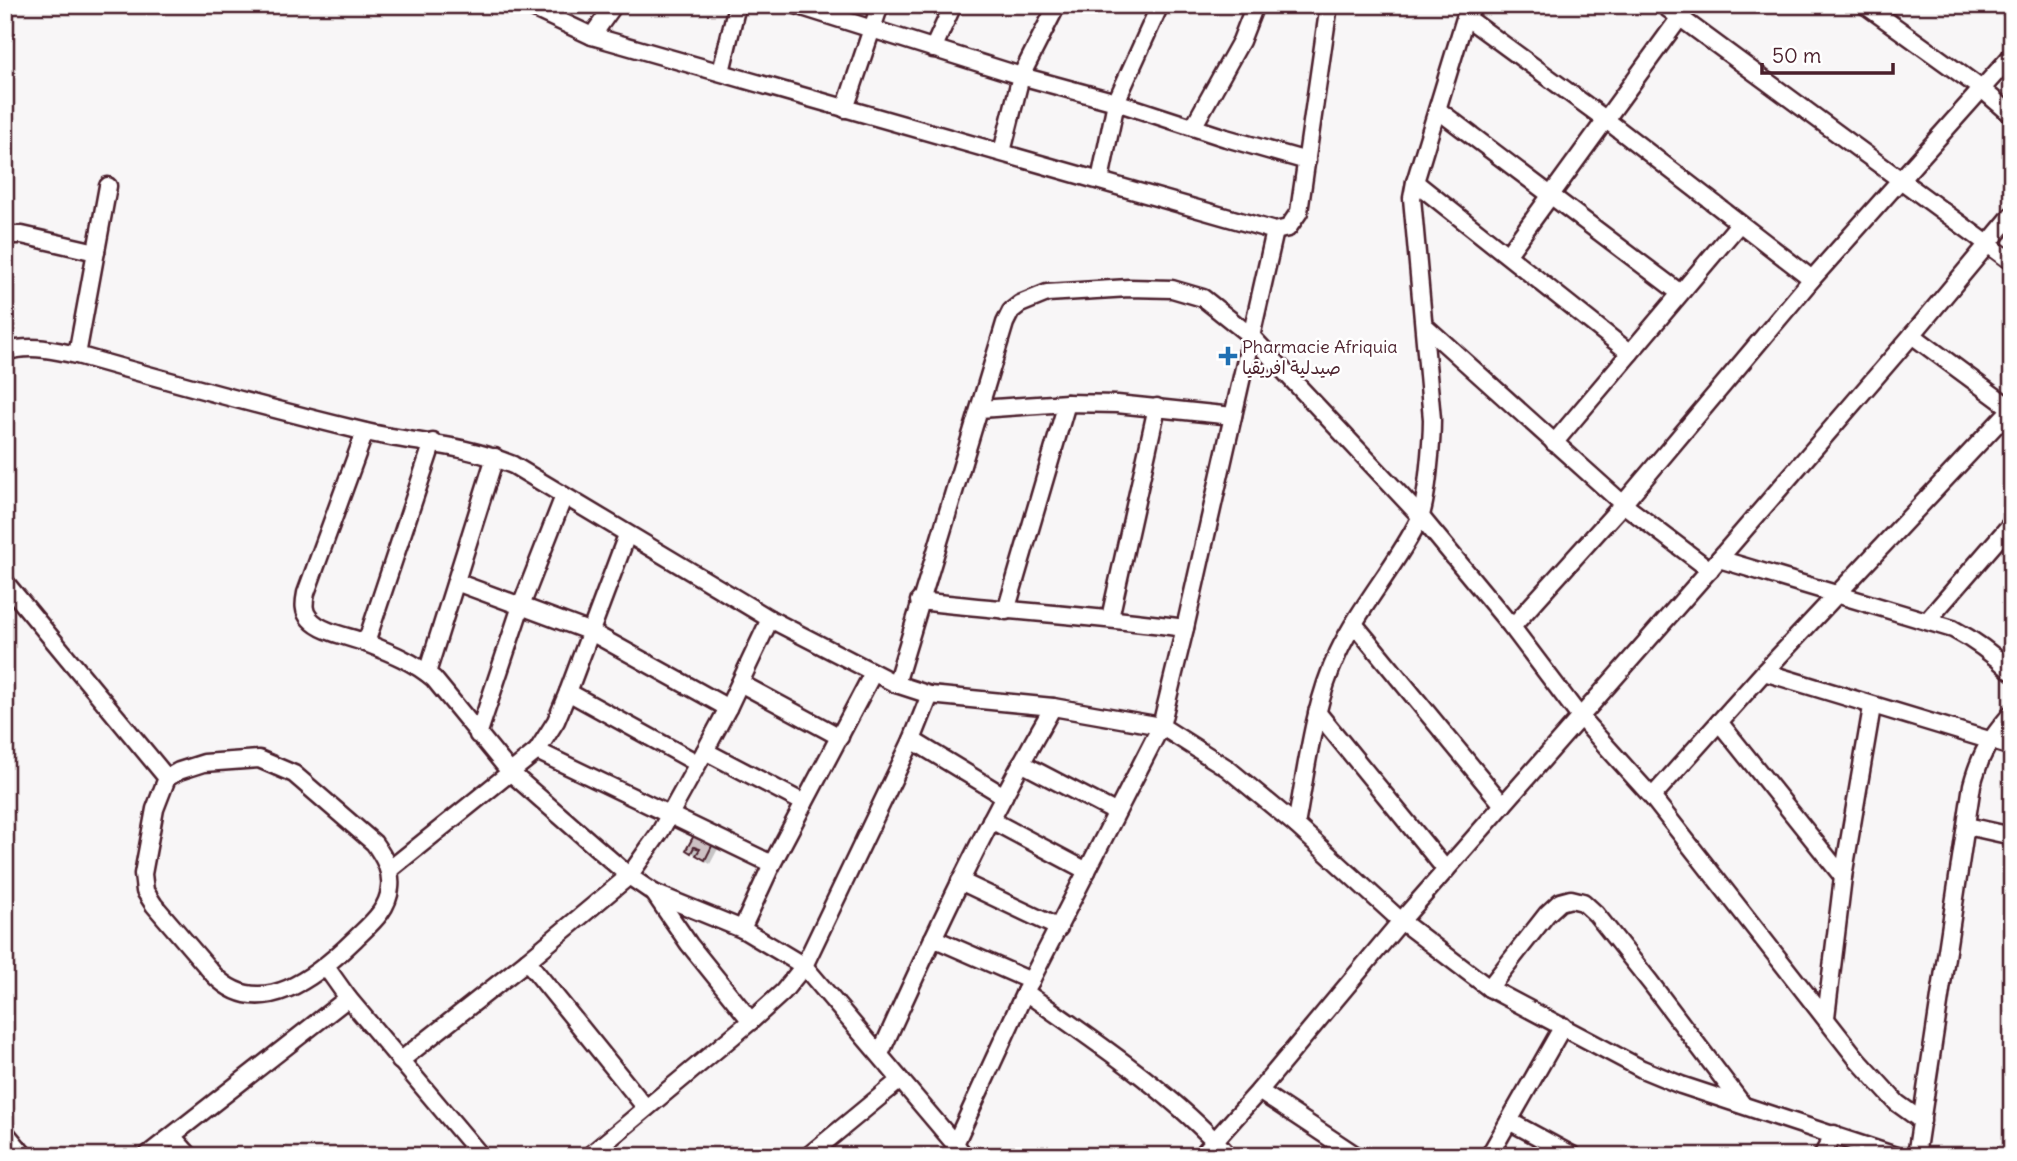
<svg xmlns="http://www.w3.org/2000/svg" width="2017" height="1161" viewBox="0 0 2017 1161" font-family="Delius,'Playpen Sans Arabic',sans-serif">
<rect width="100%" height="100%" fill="#f8f6f7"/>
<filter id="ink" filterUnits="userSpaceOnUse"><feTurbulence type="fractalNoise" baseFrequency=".0143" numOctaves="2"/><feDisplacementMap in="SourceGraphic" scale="14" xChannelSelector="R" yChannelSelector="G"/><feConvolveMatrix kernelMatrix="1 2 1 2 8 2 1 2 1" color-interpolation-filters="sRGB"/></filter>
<g filter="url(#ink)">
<!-- shadow -->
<path fill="#0003" d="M698,831L720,845L710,864L688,850Z"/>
<!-- building -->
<path fill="#cdc1c4" stroke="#4a1f2b" stroke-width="2" d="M698,828L716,838L705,860L696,855L700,849L694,847L691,853L686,850Z"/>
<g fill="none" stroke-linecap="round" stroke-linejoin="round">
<defs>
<g id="minor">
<path d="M526,5L592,36L1275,231L1288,228L1299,212L1329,5"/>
<path d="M796,5L1021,76L1116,102L1226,138L1307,161"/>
<path d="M1663,5L2012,262"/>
<path d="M1865,5L1983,90L2012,115"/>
<path d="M1466,17L1605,119L1812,279"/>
<path d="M592,36L614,5"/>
<path d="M933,49L953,5"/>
<path d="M721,72L737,5"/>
<path d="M845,109L880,5"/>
<path d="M1438,110L1680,293"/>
<path d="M1193,127L1241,41L1255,5"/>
<path d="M1002,152L1021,76L1057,5"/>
<path d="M1100,180L1116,102L1160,5"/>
<path d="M1415,182L1630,353"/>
<path d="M5,235H22L96,252"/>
<path d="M1508,254L1689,5"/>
<path d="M1424,325L1623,504L1710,570"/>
<path d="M1912,335L2012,409"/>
<path d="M5,352C30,344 52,350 77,355C172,382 267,408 362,431C416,444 460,443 513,465L770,619L896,684L930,695L1053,707L1161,726L1227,768L1296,825L1401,921L1489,988L1642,1069L1681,1085L1896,1156"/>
<path d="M77,355L108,186"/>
<path d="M980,409L1067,403L1117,404L1233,416"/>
<path d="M365,432L306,593C304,603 303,612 310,619C322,633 349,636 366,643C389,652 415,662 434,679L510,772L629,876L654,893L689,944L751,1021"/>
<path d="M1554,443L1739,224"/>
<path d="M1719,559L1953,629C1976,641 1993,654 2012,672"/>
<path d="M5,582L167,778"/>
<path d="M456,582L591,632L728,708"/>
<path d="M919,601C1008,611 1097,616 1185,628"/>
<path d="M1006,611L1067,403"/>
<path d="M1110,618L1157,407"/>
<path d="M1927,621L2012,523"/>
<path d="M1355,625L1503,805"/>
<path d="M1512,627L1623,504L1812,279L2012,55"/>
<path d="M366,643L433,442"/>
<path d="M1764,672L2012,747"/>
<path d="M427,673L495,457"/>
<path d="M740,683L840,737"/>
<path d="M896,684L1005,323L1011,311L1020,304L1047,293L1129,288L1172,289L1203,298L1252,337L1421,517L1512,627L1580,717L1652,797L1857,1059L1897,1103L1922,1121"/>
<path d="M568,692L697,763"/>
<path d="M1317,712L1446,870"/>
<path d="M1719,722L1843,877"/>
<path d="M478,735L521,606L564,496"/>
<path d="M912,740L1004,796"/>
<path d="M537,751L772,864"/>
<path d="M705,751L804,803"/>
<path d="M259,759L294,774L374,843C384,857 392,871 390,888C388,911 369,925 354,940C318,975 260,1023 214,975L154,905L145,891L143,874L155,809L167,778L179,771L204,763Z"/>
<path d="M1021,763L1115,812"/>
<path d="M1652,797L1764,672L2011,409"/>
<path d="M991,820L1087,871"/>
<path d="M1296,825C1307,767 1313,706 1338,653C1360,606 1396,566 1419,520C1427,504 1432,439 1432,419L1412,198L1415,182L1469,5"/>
<path d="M1967,826L2012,836"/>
<path d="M389,870L537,751L556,721L568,692L627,535"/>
<path d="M960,881L1059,928"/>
<path d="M654,893L742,929L804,966L965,1156"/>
<path d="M742,929L772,864L873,673"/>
<path d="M933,938L1031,981"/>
<path d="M527,961L646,1108"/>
<path d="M326,967L348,998L481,1156"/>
<path d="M1489,988L1547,914L1560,902L1571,899L1583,902L1596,914L1650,982L1743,1105"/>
<path d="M1025,992C1096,1042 1170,1091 1229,1156"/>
<path d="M1826,1017L1843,877L1872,707"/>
<path d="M880,1054C933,936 988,819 1053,707"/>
<path d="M400,1061L527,961L629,876L660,832L705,751L728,708L770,619"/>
<path d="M1259,1091L1357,1156"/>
<path d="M1509,1121L1574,1156"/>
<path d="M5,1132L25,1156"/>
<path d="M172,1136L190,1156"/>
<path d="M955,1144L1025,992L1161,726L1185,628L1275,231"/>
<path d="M146,1156L348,998"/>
<path d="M589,1156L751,1021L783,992L804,966L912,740L930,695"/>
<path d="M808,1156L900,1080"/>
<path d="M1201,1156L1259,1091L1401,921L1719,559L1912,335L2012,215"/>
<path d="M1489,1156L1563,1026"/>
<path d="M1822,1156L1834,1134"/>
<path d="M1916,1156L1972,785C1981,752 1990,739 2012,713"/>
</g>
</defs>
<!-- minor casing -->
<use href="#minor" stroke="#4a1f2b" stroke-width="21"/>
<!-- minor -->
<use href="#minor" stroke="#fff" stroke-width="16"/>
</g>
</g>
<!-- markers -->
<path fill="#1f6fb2" stroke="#fff" stroke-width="2.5" d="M1224.5 345.5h7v7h7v7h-7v7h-7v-7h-7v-7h7z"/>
<g text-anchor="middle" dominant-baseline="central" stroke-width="5" stroke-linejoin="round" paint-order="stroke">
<!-- poi labels -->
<g font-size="18" fill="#4a1f2b" stroke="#fff" text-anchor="start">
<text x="1242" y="346">Pharmacie Afriquia<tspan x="1242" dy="21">صيدلية افريقيا</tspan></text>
</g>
</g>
<!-- margin -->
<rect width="2017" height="1161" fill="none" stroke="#fff" stroke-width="28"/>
<rect x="14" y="14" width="1989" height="1133" fill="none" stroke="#4a1f2b" stroke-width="2.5" filter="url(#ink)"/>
<!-- scale -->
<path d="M1762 63v10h131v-10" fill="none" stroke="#4a1f2b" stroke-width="3.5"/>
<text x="1772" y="63" font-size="21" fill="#4a1f2b" stroke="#ffffff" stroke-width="5" paint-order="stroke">50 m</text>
</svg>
